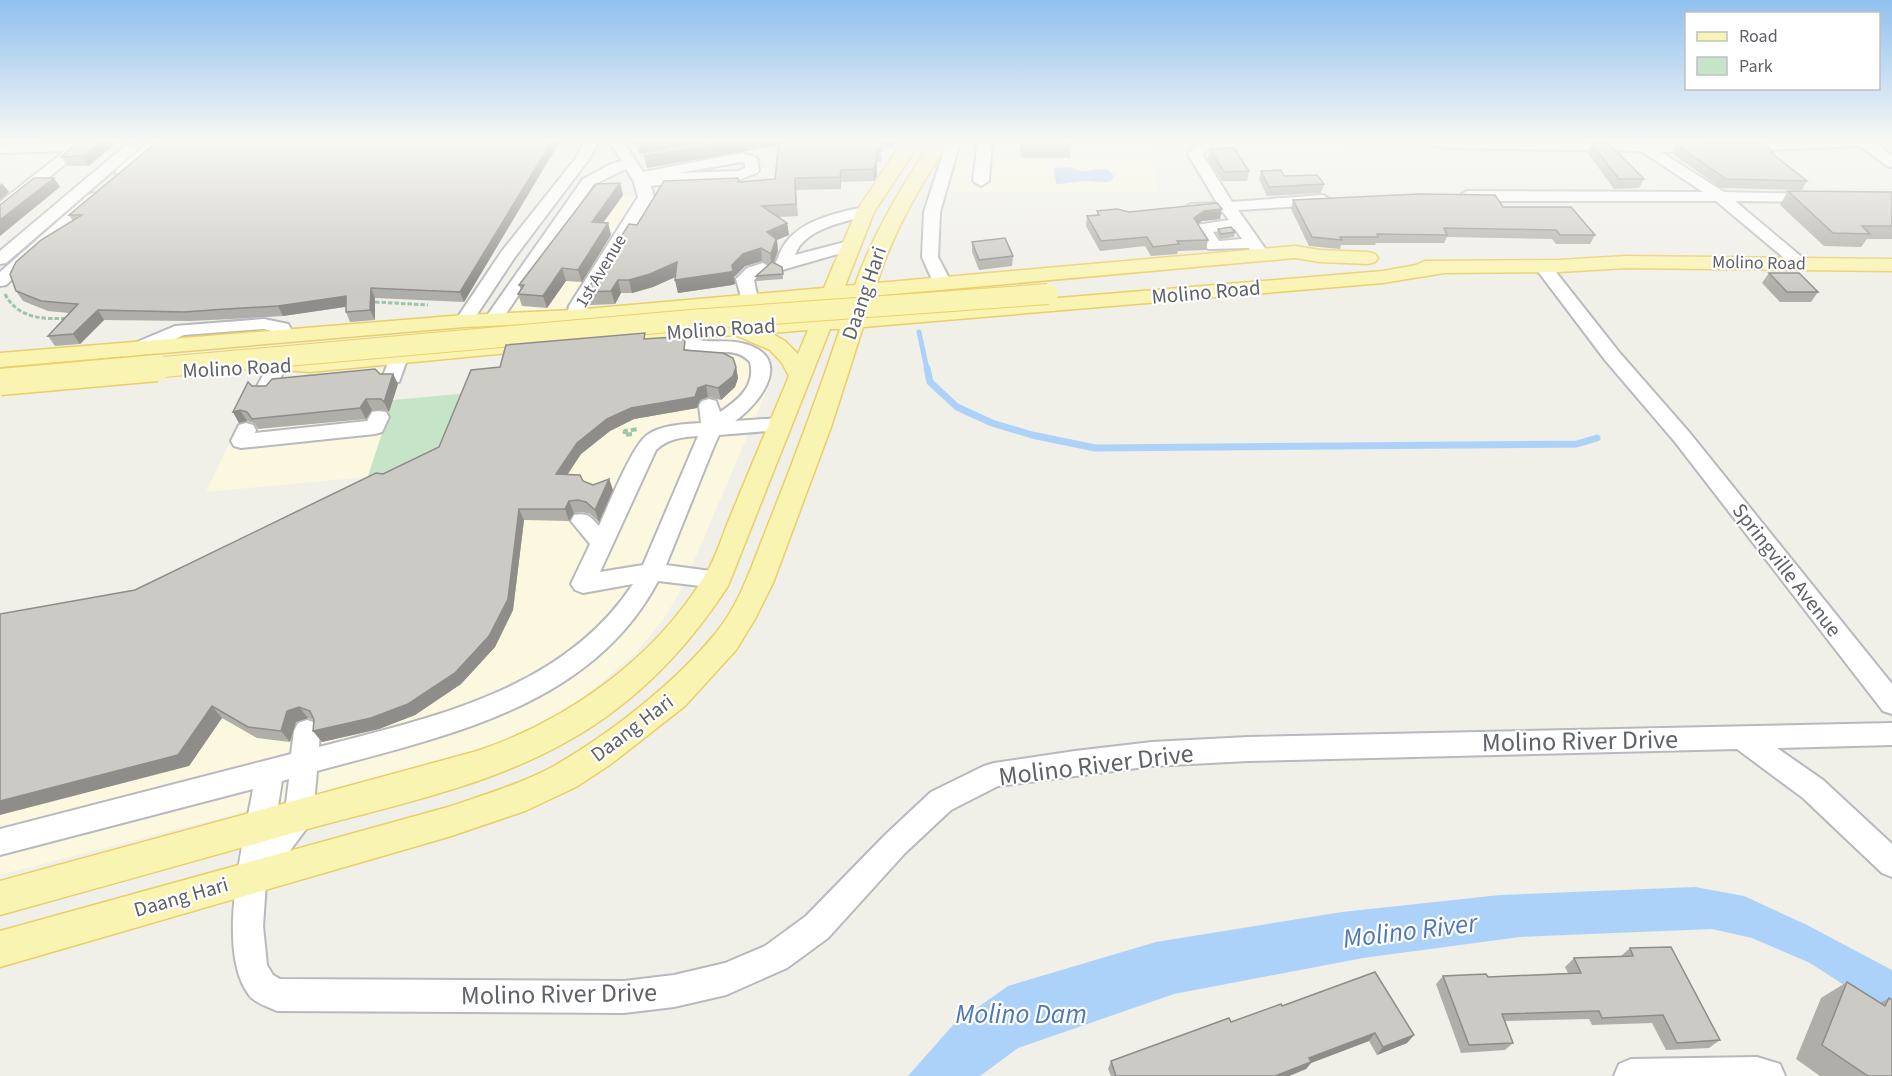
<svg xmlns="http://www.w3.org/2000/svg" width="1892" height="1076" viewBox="0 0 1892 1076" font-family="'Source Sans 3',sans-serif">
<rect width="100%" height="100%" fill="#f0efe8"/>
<!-- commercial -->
<g fill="#fcf8e0">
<path d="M955,141H1138L1148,148L1160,192H948L962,149Z"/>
<path d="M1214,141H1406H1368L1336,147L1221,150L1226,147Z"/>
<path d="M638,196L565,309L503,314L585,197Z"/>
<path d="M742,336L755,340L766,349L772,363L771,381L684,584L666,616L635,654L583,698L550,719L510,739L460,756L0,875V620L136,596L366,477L206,492L260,380L404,367L368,476L656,344Z"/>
</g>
<!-- green -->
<path fill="#c6e5c8" d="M491,391L442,452L402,478L368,476L393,400Z"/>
<!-- water -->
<g fill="#add2fa">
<path d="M1071,167C1075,169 1082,172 1086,171C1097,170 1107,165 1114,177L1111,181C1101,184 1095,181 1086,181C1077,181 1067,184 1056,184L1054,168Z"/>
<path d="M1695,887L1744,896L1807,925L1892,970V1016L1810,963L1752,938L1712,929L1520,937L1363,958L1174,994L1018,1048L980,1076H908L953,1025L1008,986L1156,942L1342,912L1500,895Z"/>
</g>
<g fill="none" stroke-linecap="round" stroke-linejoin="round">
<!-- stream-far1 -->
<path stroke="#add2fa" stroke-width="5" d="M919,332L927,369"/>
<!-- stream -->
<path stroke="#add2fa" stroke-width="7" d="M927,368L930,382L957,407L992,423L1032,435L1095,448L1577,444L1597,438"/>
<defs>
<g id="minor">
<path d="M93,141L6,213L0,215V202L65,151L3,153H0V145Z"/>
<path d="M149,141H164L127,175H117L115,172L117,169Z"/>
<path d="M582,141H596L597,145L589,159L515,257L470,325H458L455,321L502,251L576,158L583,145Z"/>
<path d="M609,141H623L643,172L742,153L757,158L759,170L757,173L741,179L698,180L651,186L654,197L587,306L580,340L577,344H565L562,340L569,306L638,197L634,182L626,169L593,185L499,324H487L484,320L583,179L611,164L622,161ZM741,162L745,163V168L738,171L679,173Z"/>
<path d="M947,141L960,142L940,212L938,257L951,282L948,286H936L933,282L922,257L924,212Z"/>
<path d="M978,141H992L989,181L981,186L973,181Z"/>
<path d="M1200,141H1215L1203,155L1232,202L1323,195L1331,200L1323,205L1238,210L1269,254L1267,258H1255L1249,248L1208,249L1194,228L1196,225L1229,220L1223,212L1191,214L1183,209L1191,204L1217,203L1188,154ZM1235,229L1242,239L1219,241L1213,232Z"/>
<path d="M1422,141L1708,145L1710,148L1703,152H1661L1724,192L1820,194L1823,197L1820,200L1815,202L1735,201L1810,264L1808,268H1796L1716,201H1467L1459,196L1467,191L1703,192L1641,151L1449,148L1424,144Z"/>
<path d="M1776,141H1874L1892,156V167L1887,166L1860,146L1739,151L1732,147L1739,143Z"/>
<path d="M131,144L138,148L136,151L6,263L0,264V251L126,145Z"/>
<path d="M93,193L101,198L98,201L6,285L0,286V272L88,195Z"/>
<path d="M865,207L873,212L871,215C847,221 804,228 795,255L849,241L855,243L857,246L855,249L782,270L774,265C779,258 780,249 787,241C805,219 839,212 865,207Z"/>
<path d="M1542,261L1548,262L1619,352L1689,432L1892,684V714L1883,711L1675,442L1605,360L1534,266Z"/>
<path d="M763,263L771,268L754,280L758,300L755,304H743L736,279L747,268Z"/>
<path d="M264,319L288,324L295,336L292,340H280L275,332L264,329L184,335L144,353L127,380H113L110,376L130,345L175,326Z"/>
<path d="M681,327L687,328L691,338C707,344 724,339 741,343C795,355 763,401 735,421L781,418L788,419L791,424L788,429L781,430L719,435L714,446L666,565L726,573L730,579L726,585L718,588L658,581C591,708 444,736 317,771L313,816L309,825L266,883L263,926L267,965L273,975L280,979L624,981L674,975L725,963L765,946L806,916L885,835L931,792L984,766L994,763L1075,751L1152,742L1248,737L1892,723V745L1777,748L1823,780L1892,844V877L1882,873L1803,798L1737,749L1248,761L1152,766L998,786L951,810L905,853L828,938L787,968L726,995L674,1007L624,1013L277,1011C268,1007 255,1003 249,995C215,950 244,841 253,789L0,855V829L291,754L294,731L298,723L307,720L316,723L320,731L319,747C434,717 563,690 633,584L583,593L575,590L571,584L590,544L571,521L574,515C587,512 591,517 599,526C608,506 632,446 647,435C661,425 684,424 701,423L699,405L702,401L709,399L716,401L720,412C738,400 756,386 750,362C735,346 718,355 699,352C691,351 683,348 675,345L672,332L675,328ZM698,436L643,565L600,572L656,450C667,439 682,437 698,436ZM289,779L285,812L275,825L282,781Z"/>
<path d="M399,351L406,353L408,357L399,382H385L382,378L392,353Z"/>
<path d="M279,356L286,358L288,362L275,390L272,394H258L255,390L270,362L272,358Z"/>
<path d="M379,411L386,412L389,417L382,432L375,434L241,448L234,446L231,441L239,425L246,423L253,425L256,430L255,433L367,421L372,412Z"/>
<path d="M1757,1057L1780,1064L1785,1076H1614L1619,1064L1631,1059Z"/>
</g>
<g id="major">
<path d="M903,141H921L874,212L845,286L855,285C874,231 901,189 931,141H949C919,189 894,229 877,283L1295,246L1320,250L1368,252L1375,254L1378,258L1375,262L1368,264L1320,262L1295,258L873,296L867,314L1383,271L1416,265L1425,261L1559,260L1626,256L1892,259V271L1626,268L1559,272L1444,273L1383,283L863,327L831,427L773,583L755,619L736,650L685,706L611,764L576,787L525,811L448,837L0,967V931L448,807C483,795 521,784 554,766C610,734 674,684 715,634C741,603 753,562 768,525C794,460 818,395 840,329H830L728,586C684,654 627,711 555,748C475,790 382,808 297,832C198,860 99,888 0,915V881L477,751C567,721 654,659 704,577C716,559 722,535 731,515C750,468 770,422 789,376L782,363L770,350L735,335L610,345L602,343L599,338L602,333L610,331L813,317L819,301L574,322L464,327L0,367V353L464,315L574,310L824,288L856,212ZM851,298L845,315L835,316L841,299ZM808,330L798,354L785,341L771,333Z"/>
<path d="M542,337L550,339L553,344L550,349L310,372L259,368L256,363L259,358L267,356L310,358Z"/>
</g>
</defs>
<!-- minor casing -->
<use href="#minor" stroke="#b7b9bd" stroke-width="4"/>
<!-- major casing -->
<use href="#major" stroke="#e9cf67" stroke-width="3"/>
<!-- path-far1 -->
<g stroke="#9ec4ac" stroke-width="3" stroke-dasharray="4.5 2" stroke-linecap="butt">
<path d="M5,294C17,318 43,320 68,318"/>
<path d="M375,302L428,305"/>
</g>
<!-- path -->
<path stroke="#9ec4ac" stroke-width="4" stroke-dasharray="6 3" stroke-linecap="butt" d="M632,434L624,435L625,431L638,429"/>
<!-- minor -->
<use href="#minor" fill="#fff" fill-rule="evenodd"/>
<!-- major -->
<use href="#major" fill="#faf4b2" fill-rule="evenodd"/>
<defs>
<path id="major-bridge-far1" d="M141,369L691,320L1048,294"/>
<path id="major-bridge" d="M0,382L157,368"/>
</defs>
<!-- major-bridge-far1 casing -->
<use href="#major-bridge-far1" stroke="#e9cf67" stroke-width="22" stroke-linecap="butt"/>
<!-- major-bridge casing -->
<use href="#major-bridge" stroke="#e9cf67" stroke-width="29" stroke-linecap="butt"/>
<!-- major-bridge-far1 -->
<use href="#major-bridge-far1" stroke="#faf4b2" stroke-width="20"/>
<!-- major-bridge -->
<use href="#major-bridge" stroke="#faf4b2" stroke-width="26"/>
</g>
<!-- wall -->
<g fill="#afaea9">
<path d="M0,141H49L0,143Z"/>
<path d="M80,141L89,166H67L61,157Z"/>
<path d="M560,141L464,302L375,298V320L350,322L346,312V307L283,316L232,319L190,321L104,320L80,344L55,346L48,336L69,313L48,311L23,301L16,291L73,221L69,215Z"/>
<path d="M632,141H706L639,153Z"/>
<path d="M709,141H895L894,148L881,145L882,162H877V176L874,181L841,182V189L796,190L798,216L779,217L787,223L789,235L777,240L778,251L774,263L782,267L783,279L756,281V276L769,265L762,261L745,266L734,277L735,284L732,285L678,293L675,280V277L653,287L632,293H621L615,304L590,305L586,292L637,225L739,182L775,179L779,145L647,168L646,165L643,153Z"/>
<path d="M1019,141H1070L1071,146L1070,158H1021Z"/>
<path d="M1591,143L1644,179L1639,188L1614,189L1587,152Z"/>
<path d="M1676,144L1774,152L1773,154L1807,181L1802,190L1721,188L1671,153Z"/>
<path d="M1210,149L1249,171L1247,181H1222L1208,159Z"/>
<path d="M1261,171L1324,184L1321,193L1267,196L1259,179Z"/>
<path d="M620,183L623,195L603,223H608L611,235L582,282L566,281L547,308L522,306L518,294L521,290L519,285Z"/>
<path d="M1788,191L1892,192V239H1867L1861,247L1824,246L1780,205Z"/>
<path d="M1293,200L1503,207L1595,235L1590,244H1556L1552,239L1447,237L1444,243H1376L1375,245H1341L1340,249L1309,246L1291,209Z"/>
<path d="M1097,211L1129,212L1220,219L1202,221L1197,224L1208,240L1206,250L1178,251L1177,254L1151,256L1145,246L1100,251L1086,226L1087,216L1097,215Z"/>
<path d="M1218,229L1235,232L1234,237L1220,239L1217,234Z"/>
<path d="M972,242L1013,256L1012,266L979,270L972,252Z"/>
<path d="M1769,273L1818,292L1811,302H1780L1762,283Z"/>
<path d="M646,339L687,350L736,367L738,378L735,387L721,400L708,397L700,400L697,408L634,419L610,431L581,454L567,474L593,485L609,479L613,490L599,522L590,514L582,512L574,513L569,521L524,520L513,610L495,647L461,684L415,715L379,729L322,742L313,731L314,720L308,718L296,722L290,742L257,738L222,718L189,766L135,590L383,474L439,447L500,367Z"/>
<path d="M380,374H393L398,384L389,412L386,410H372L366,419L258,429L254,423L247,421L239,423L233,412L252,386H266Z"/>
<path d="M1630,948L1720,1040L1709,1048L1666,1050L1652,1023L1592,1025L1589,1019L1505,1021L1513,1043L1505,1050L1461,1053L1436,984L1443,976L1488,977L1568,973L1565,967L1574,958L1621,956Z"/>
<path d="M1847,982L1880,1003L1889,998L1892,1076H1820L1796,1059L1821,998Z"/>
<path d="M1282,1006L1414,1035L1407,1043L1377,1055L1369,1041L1311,1063L1306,1069L1289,1076H1111L1108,1069L1111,1061Z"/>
</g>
<!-- shaded-wall -->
<g fill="#8f8d89">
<path d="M101,141H118L89,166L83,156Z"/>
<path d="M552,141H560L464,302L460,292Z"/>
<path d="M640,141H706L639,153L637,142Z"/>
<path d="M733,141H781V145L647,168L645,156Z"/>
<path d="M877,150V176L874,181L873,169Z"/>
<path d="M841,170V189L840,177Z"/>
<path d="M54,178L60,187L0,236V220Z"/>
<path d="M2,183L9,192L0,200V185Z"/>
<path d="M620,183L623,195L595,234L592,222Z"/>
<path d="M1222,209L1220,219L1202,221L1192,228L1194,218L1204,211Z"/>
<path d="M608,223L611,235L582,282L578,270Z"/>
<path d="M787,223L789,235L777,240L778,251L772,266L767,232Z"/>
<path d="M761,248L762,261L745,266L734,277L735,284L732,285L678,293L675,280L732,265L743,254Z"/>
<path d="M677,262L680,275L653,287L632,293L629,280Z"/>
<path d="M562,268L566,281L547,308L543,296Z"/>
<path d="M618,280L621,293L615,304L611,291Z"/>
<path d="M371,288L375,298V320L370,310Z"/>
<path d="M346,296L350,306L283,316L278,306Z"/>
<path d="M98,310L104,320L80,344L73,334Z"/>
<path d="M736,367L738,378L735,387L721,400L718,388Z"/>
<path d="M393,374L398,384L389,412L384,402Z"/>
<path d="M706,385L708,397L700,400L697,408L634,419L610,431L581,454L560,486L556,474L577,443L607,419L631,408Z"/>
<path d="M366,399L372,410L366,419L360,408Z"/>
<path d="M240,410L247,421L239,423L233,412Z"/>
<path d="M609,479L613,490L599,522L595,510Z"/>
<path d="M569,501L574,513L569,521L565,509Z"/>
<path d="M519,509L524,520L513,610L495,647L461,684L415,715L379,729L322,742L313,731Z"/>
<path d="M212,706L222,718L189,766L0,815V801Z"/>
<path d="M299,707L308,718L296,722L290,742L281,731L287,711Z"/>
<path d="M1375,1033L1369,1041L1311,1063L1306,1069L1289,1076H1275L1309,1058Z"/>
<path d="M1414,1035L1407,1043L1377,1055L1383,1047Z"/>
</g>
<!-- building -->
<g fill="#cccac4" stroke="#8f8d89" stroke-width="1.5">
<path d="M80,141H101L83,156L61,157Z"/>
<path d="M158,141H552L460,292L371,288L370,310L346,312V296L278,306L226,309L184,312L98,310L73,334L48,336L78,304L41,301L16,291L10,274L16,262L41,240L82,215H69Z"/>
<path d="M709,141H733L645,156L643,153Z"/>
<path d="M779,141H881V150H877L876,164L873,169L841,170L840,177L795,178L796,204L762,206L787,223L767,232L776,239L771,254L761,248L743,254L732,265L733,271L730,272L675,280L677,262L650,274L629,280H618L611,291L586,292L629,224L637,225L664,181L738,178V182L775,179Z"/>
<path d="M1021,141H1070L1071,146H1022Z"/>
<path d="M1762,142L1774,152H1770L1807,181L1726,179L1676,144Z"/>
<path d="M1591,143H1608L1644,179H1619Z"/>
<path d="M1234,148L1249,171L1224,172L1210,149Z"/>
<path d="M1281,170L1284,176L1317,175L1324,184L1269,187L1261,171Z"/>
<path d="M34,178H54L0,220V205Z"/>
<path d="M620,183L592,222L608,223L578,270L562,268L543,296L518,294L524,285H519L596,184Z"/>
<path d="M1788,191L1892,192V226H1862L1870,234L1833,233Z"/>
<path d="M1419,194L1495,195L1503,207H1571L1595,235H1560L1556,230L1444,228L1447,235L1377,234L1378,237H1340L1342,240L1312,237L1293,200Z"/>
<path d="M1217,203L1222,209L1204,211L1194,218L1208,240L1177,241L1179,244L1153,247L1147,237L1101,241L1087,216L1099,215L1097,211L1117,209L1129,212Z"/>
<path d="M1231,227L1235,232L1221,234L1218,229Z"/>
<path d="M1005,238L1013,256L979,260L972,242Z"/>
<path d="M772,262L782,267L783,274L756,276Z"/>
<path d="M1769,273H1799L1818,292H1787Z"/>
<path d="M645,333L644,339L674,337L685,340L684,350L723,353L733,358L736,367L733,376L718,388L706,385L698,388L695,397L631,408L607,419L577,443L556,474L580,475L583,481L593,485L609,479L595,510L586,502L578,500L569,501L565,509H519L508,599L489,636L455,673L408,704L371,718L313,731L314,720L310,711L299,707L287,711L281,731L248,727L212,706L178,755L0,801V614L135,590L376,473L383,474L439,447L471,370L500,367L506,345Z"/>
<path d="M375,369L380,374H393L384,402L381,399H366L360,408L252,419L247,412L240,410L233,412L248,382L252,386H266L272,379Z"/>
<path d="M1671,947L1720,1040L1677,1043L1663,1015L1602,1018L1599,1011L1502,1014L1513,1043L1469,1045L1443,976L1486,974L1488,977L1581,973L1574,958L1633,956L1630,948Z"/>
<path d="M1375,972L1414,1035L1383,1047L1375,1033L1309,1058L1311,1062L1275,1076H1115H1116L1111,1061L1229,1018L1231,1022L1281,1004L1282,1006Z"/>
<path d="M1847,982L1885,1006L1889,998L1892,1000V1076H1868L1822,1045Z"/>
</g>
<!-- sky -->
<linearGradient id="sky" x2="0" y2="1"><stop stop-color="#90c0ef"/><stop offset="0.48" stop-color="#f8f8f5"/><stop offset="1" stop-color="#f8f8f5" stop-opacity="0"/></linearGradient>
<rect width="1892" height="292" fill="url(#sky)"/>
<g text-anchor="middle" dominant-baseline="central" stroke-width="4.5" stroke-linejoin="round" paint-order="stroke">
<!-- far-street labels -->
<g font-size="18" fill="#5f6267" stroke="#fff">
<text transform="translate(1759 263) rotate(1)">Molino Road</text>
<text transform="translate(601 271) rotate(-59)">1st Avenue</text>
</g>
<!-- street labels -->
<g font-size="21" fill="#5f6267" stroke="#fff">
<text transform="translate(1206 292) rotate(-5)">Molino Road</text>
<text transform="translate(864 293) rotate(-71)">Daang Hari</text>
<text transform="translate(721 329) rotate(-4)">Molino Road</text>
<text transform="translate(237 368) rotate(-3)">Molino Road</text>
<text transform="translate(1787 570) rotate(52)">Springville Avenue</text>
<text transform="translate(632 728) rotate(-37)">Daang Hari</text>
<text transform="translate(181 897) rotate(-16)">Daang Hari</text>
</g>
<!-- near-street labels -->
<g font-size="26" fill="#5f6267" stroke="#fff">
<text transform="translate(1580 741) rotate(-1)">Molino River Drive</text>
<text transform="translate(1096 765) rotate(-7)">Molino River Drive</text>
<text transform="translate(559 994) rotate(-1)">Molino River Drive</text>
</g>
<!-- near-water labels -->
<g font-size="27" font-style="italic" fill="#4d78b4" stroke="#fff">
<text transform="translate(1410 931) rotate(-7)">Molino River</text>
<text x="1021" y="1014">Molino Dam</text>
</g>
</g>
<!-- legend -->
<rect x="1685" y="12" width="195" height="78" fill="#ffffff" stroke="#bfc0c2" stroke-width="1.5"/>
<rect x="1697" y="32" width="30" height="9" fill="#faf4b2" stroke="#bfc0c2" stroke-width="1.5"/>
<text x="1739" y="42" font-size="18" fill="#5f6267">Road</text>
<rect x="1697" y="57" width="30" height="18" fill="#c6e5c8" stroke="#bfc0c2" stroke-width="1.5"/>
<text x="1739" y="72" font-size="18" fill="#5f6267">Park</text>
</svg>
